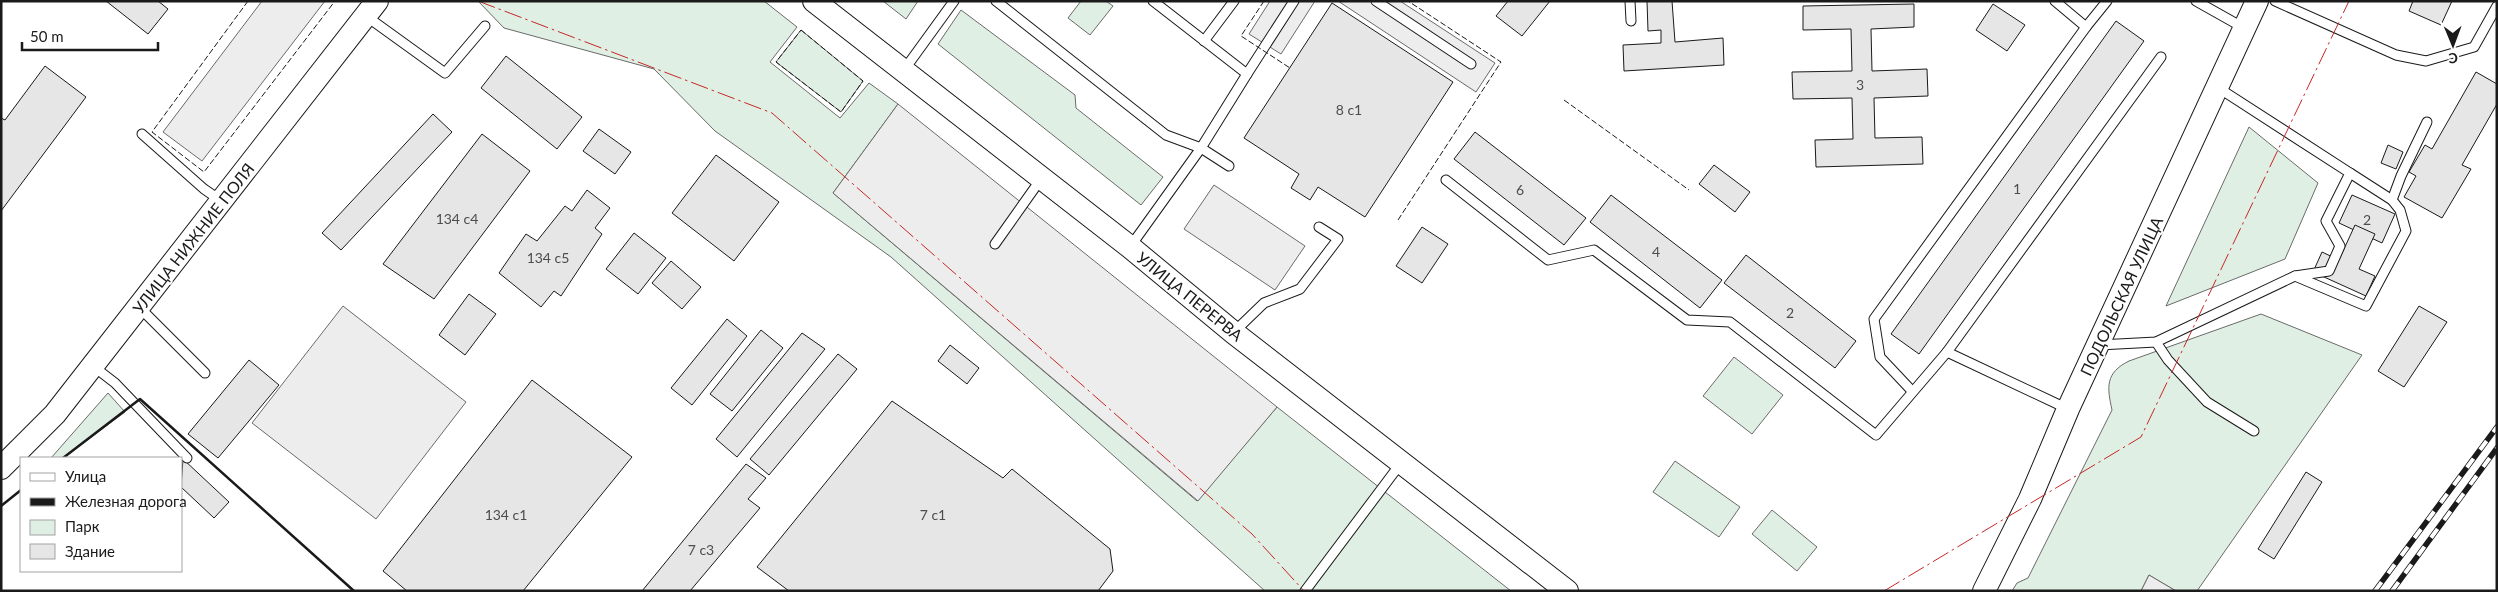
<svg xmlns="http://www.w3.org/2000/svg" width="2498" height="592" viewBox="0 0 2498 592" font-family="Lato,sans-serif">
<rect width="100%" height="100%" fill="#fff"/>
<!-- green -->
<g fill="#e0efe3" stroke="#6a6a6a">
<path d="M478,1H764L797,27L770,62L840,118L869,83L898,104L833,193L1197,501L1277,407L1511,591H1265L891,257L715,131L654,69L504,28Z"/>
<path d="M883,1H918L906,19Z"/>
<path d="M1081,1H1106L1113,6L1090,35L1068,18Z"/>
<path d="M961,10L1075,95L1076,108L1163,177L1141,205L938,44Z"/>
<path d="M801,30L863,81L841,112L776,62Z"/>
<path d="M2249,127L2318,183L2285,259L2166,306Z"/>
<path d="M2261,314L2362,355L2197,591H2176L2149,575L2141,591H2012L2017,583L2028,578L2112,410C2107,387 2105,373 2129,361Z"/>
<path d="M1734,357L1783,395L1752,434L1703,396Z"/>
<path d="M108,393L125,412L63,458H51Z"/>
<path d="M1675,461L1740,507L1719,537L1653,492Z"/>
<path d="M1772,510L1817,547L1797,571L1752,534Z"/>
</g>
<!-- parking -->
<g fill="#ededed" stroke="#6a6a6a">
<path d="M262,1H325L202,161L163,132Z"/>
<path d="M1270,1H1315L1281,54L1249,34Z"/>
<path d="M1338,1H1400L1495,63L1476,92Z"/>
<path d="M898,104L1277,407L1198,501L833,193Z"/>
<path d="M1214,185L1305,246L1275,290L1184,229Z"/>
<path d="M343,306L466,402L376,519L252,423Z"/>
<path d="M2149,575L2176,591H2141Z"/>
</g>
<!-- building -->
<g fill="#e6e6e6" stroke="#1a1a1a">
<path d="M106,1H158L168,9L148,34Z"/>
<path d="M1508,1H1550L1522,36L1496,16Z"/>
<path d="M1647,1H1672L1675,42L1723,38L1724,65L1624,71L1623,45L1661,43V30L1648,31Z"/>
<path d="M2413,1H2452L2441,25L2409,11Z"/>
<path d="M1332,3L1453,82L1365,217L1318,187L1310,200L1291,188L1299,174L1244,138Z"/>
<path d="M1914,4V27L1871,29L1872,71L1927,69L1928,96L1874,98L1875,138L1922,137L1923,164L1816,167L1815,140L1853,139L1852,98L1793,99L1792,72L1852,71L1851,29L1803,30V6Z"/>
<path d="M1993,4L2025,25L2007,51L1976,30Z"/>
<path d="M2116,21L2144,41L1919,354L1891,334Z"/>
<path d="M506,56L582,117L557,149L481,88Z"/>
<path d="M45,66L86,97L1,211V118L5,120Z"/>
<path d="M2476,72L2497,84V104L2462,165L2471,169L2442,218L2404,197L2416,176L2409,172L2425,145L2432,149Z"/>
<path d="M433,114L452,132L341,250L322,233Z"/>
<path d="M599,129L631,152L615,174L583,151Z"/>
<path d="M1475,132L1586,218L1564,245L1454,159Z"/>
<path d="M482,134L530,171L434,299L383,264Z"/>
<path d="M2388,145L2403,152L2396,169L2381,163Z"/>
<path d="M716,155L779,202L734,261L672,213Z"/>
<path d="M1714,165L1750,192L1735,212L1699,184Z"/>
<path d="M587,190L610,208L595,228L602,234L561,296L554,291L541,307L499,273L526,234L537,241L565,206L572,211Z"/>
<path d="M1611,195L1722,280L1700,308L1590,222Z"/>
<path d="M2352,195L2395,214L2382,243L2339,223Z"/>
<path d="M2355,225L2375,234L2359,269L2375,276L2366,296L2313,272L2322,252L2339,260Z"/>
<path d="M1422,227L1448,244L1422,283L1396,266Z"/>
<path d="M634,233L666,258L638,294L606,269Z"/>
<path d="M1746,255L1856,341L1835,368L1724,283Z"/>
<path d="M671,261L701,287L682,309L652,283Z"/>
<path d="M469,294L496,314L465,355L439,335Z"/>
<path d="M2419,306L2447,322L2404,387L2378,371Z"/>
<path d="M727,319L747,336L692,405L671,388Z"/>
<path d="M761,330L783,348L732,411L710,394Z"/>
<path d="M802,333L825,349L737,457L716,439Z"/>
<path d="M950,345L979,368L967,384L938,361Z"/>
<path d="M838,354L857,369L769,475L750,459Z"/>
<path d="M249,360L279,385L218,458L188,434Z"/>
<path d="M532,380L632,457L523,591H407L383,571Z"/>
<path d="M892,401L1003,478L1012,469L1110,549L1113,571L1098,591H789L757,567Z"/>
<path d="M183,459L229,502L214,518L181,487Z"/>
<path d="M746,464L766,478L748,499L760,508L690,591H642Z"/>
<path d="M2306,472L2322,482L2274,559L2258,549Z"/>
</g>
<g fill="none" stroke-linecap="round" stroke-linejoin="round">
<defs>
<g id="lane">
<path d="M996,1L1166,135L1201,148L1229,166"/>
<path d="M1376,1L1471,64"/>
<path d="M1630,1L1631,21"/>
<path d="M2055,1L2086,27L2107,1"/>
<path d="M2196,1L2244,28"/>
<path d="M2275,1L2396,55L2426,61L2474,47L2497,6"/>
<path d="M366,16L445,73L485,26"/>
<path d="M1204,41L1234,1"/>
<path d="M904,70L954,1"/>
<path d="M1247,74L1294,1"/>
<path d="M142,134L204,189L220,200"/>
<path d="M1446,180L1548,260L1594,250L1687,320L1730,322L1876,435L1947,352L2068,409"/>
<path d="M2392,200L2401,176L2427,122"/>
<path d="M995,244L1041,179"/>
<path d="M1130,247L1201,148L1247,74L1153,1"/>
<path d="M2295,276L2366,306L2406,231L2400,210L2392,200L2350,173"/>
<path d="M140,308L205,373"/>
<path d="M1234,332L1264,303L1300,289L1338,239L1319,227"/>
<path d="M2156,342L2168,360L2207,402L2254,431"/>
<path d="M2099,345L2156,342L2295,276L2329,271L2340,246L2326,221L2350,173L2217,87"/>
<path d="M1947,352L2161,57"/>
<path d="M93,366L115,383L187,458"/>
<path d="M1912,391L1880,357L1874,319L2086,27"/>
<path d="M1305,591L1401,463"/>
</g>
<g id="secondary">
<path d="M814,1L1130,247L1234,333L1567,591"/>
<path d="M1,468L55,414L377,1"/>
<path d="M1984,591L2030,499L2068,409L2257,1"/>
</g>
</defs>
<!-- lane casing -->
<use href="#lane" stroke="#1a1a1a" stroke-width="11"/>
<!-- secondary casing -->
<use href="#secondary" stroke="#1a1a1a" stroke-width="24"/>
<!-- lane -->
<use href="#lane" stroke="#fff" stroke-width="9"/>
<!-- secondary -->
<use href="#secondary" stroke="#fff" stroke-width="22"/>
<defs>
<g id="rail">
<path d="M2375,591L2497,427"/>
<path d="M2392,591L2497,448"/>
</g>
</defs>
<!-- rail casing -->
<use href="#rail" stroke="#1a1a1a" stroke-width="5.5"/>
<!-- rail -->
<use href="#rail" stroke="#fff" stroke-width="4" stroke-dasharray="11" stroke-linecap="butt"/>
<!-- fence -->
<g stroke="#1a1a1a" stroke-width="1" stroke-dasharray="6 2.5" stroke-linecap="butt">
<path d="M248,1L152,132L204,172L335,1"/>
<path d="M1264,1L1241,36L1290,68"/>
<path d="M801,30L863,81L841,112L776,62Z"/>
<path d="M1564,100L1689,190"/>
<path d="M1398,220L1501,62L1408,1"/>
</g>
<!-- wall -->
<g stroke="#1a1a1a" stroke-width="2.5">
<path d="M63,458L140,399L354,591"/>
<path d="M1,506L21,490"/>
</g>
<!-- power -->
<g stroke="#c62828" stroke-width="1" stroke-dasharray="18 4 2.5 4" stroke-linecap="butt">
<path d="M478,1L772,113L1252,534L1304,591"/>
<path d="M1884,591L2141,437L2349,1"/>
</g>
</g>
<g text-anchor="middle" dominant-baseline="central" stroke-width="4" stroke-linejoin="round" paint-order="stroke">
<!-- number labels -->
<g font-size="14" fill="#4d4d4d">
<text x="1860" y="84">3</text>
<text x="1349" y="109">8 с1</text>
<text x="2017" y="188">1</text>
<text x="1520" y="189">6</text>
<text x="457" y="218">134 с4</text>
<text x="2367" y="219">2</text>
<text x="1656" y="251">4</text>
<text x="548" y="257">134 с5</text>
<text x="1790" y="312">2</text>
<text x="506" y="514">134 с1</text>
<text x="933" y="514">7 с1</text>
<text x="701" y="549">7 с3</text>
</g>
<!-- street labels -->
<g font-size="16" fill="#1a1a1a" stroke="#fff">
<text transform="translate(193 238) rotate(-52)">УЛИЦА НИЖНИЕ ПОЛЯ</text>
<text transform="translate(1190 296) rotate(39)">УЛИЦА ПЕРЕРВА</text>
<text transform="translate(2121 296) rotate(-65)">ПОДОЛЬСКАЯ УЛИЦА</text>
</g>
</g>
<!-- border -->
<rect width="2498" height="592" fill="none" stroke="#1a1a1a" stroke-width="5"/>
<!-- legend -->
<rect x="20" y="457" width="162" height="115" fill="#ffffff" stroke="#a3a3a3"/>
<rect x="30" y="473" width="25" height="8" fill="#ffffff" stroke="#a3a3a3"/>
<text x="65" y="482" font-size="15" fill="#1a1a1a">Улица</text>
<rect x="30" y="498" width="25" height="8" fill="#1a1a1a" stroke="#a3a3a3"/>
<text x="65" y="507" font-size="15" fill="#1a1a1a">Железная дорога</text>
<rect x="30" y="520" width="25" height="15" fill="#e0efe3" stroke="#a3a3a3"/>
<text x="65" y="532" font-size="15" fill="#1a1a1a">Парк</text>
<rect x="30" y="544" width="25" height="15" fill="#e6e6e6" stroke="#a3a3a3"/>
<text x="65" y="557" font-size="15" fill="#1a1a1a">Здание</text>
<!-- north arrow -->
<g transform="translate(2453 45) rotate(179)" stroke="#ffffff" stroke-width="4" paint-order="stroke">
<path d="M0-4L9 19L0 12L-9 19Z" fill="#1a1a1a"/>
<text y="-8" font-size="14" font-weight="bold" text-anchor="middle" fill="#1a1a1a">С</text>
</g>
<!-- scale -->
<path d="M22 42v8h136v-8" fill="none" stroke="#1a1a1a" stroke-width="2.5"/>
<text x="30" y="42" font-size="15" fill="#1a1a1a" stroke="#ffffff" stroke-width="4" paint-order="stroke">50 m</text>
</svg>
